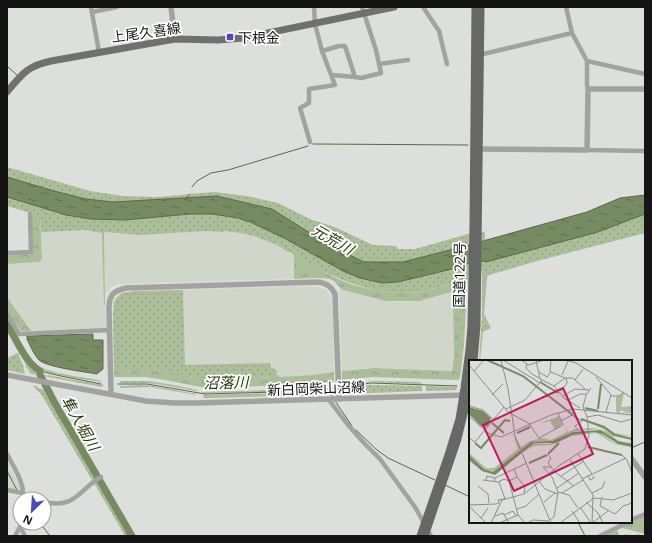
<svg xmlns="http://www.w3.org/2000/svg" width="652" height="543" viewBox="0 0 652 543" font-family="'Open Sans','Noto Sans JP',sans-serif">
<defs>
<pattern id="grass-dots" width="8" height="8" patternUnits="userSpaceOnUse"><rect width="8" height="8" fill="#abbe99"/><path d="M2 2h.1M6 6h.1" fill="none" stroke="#92a283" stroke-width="1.8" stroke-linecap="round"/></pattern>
<pattern id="forest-crowns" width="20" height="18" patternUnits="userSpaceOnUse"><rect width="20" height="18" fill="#abbe99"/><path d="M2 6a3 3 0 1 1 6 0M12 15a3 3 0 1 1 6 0" fill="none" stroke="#92a283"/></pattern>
<pattern id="park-tufts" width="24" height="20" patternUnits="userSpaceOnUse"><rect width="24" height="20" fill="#abbe99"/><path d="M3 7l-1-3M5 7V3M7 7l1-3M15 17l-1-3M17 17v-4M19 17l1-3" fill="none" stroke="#92a283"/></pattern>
<pattern id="water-ripples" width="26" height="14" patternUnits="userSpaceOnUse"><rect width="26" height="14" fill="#778b63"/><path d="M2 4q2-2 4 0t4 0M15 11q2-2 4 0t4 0" fill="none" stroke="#607050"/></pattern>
</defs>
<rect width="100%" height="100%" fill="#dddfdc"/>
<!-- built -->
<g fill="#d1d6cb">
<path d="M40,216L94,231L122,234L139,235L207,231L223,232L225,231L240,233L254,236L278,245L288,252H290L294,254V279L118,284L110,288L107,292L105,298L106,327L104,329L31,331L7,297V264L39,262L42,258Z"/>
<path d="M307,286L322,288L327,291L330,295L333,312L334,372L313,375L279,377L206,379L185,375L183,290Z"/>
<path d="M339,288L343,290L371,298L385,301L396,302L422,301V300L453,292L454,357L452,371L388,368H365L342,371Z"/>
<path d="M7,461L20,487L17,490L7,488Z"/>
</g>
<!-- grass -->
<g fill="url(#grass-dots)">
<path d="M7,167L90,191L123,196L157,197L214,192L247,196L278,203L310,219L337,228L373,245L396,246L398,249H415L468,234L485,232V240L403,262H364L329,245L272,209L217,196L113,202L86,199L54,191L7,177Z"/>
<path d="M7,197L17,200L66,215L91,219L125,220L190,214H212L238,218L250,222L284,238L343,271L360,278L382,283L398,282L452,269L466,264L484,261L486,262L598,232L645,214V233L537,261L489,275L487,277L484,314L491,328L483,332L480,361H479L482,318V271L468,275V279C453,283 438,288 423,291C379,300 326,276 290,252H288L277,245L254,236L240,233L225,231L223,232L207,231L139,235L104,232L105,305H104L102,233L86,230L41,232L40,216L7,206Z"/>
<path d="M183,290L185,365L270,363L271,368H273L278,372H276L277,375L279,376V377L206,379L147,368H114L113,315L114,302L116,298L122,293L135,291Z"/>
<path d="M7,319L33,362C43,373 83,377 98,380L103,382C91,381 42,373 34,367C32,364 30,360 27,357C20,346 14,334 7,322Z"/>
<path d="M7,327L26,361L33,369L38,371L39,375L31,374L26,367L25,363L7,331Z"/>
<path d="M18,353L23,365L25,374L7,370V358Z"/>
<path d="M42,374L48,376L49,375L63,378L104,385L102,387L43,376Z"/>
<path d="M120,381H147L168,384L198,390L197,391L163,385L147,383H120Z"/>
<path d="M377,381L420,382L422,384L370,382L343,385L347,383Z"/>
<path d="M141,385L153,386L196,394V395L150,387L120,388V386Z"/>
<path d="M370,385L422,386V391L348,394L343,388Z"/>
<path d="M33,386H37L38,388L45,390L53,404L96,477L92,480L41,394Z"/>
<path d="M426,386L457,387L456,390L426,391Z"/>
<path d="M317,387L320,389L272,392L203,393L202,392L272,390Z"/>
<path d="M49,388L52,389L55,401L99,475L98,476L59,410L53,399Z"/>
<path d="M320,392L318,395L204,398L203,395Z"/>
<path d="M101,478L135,536H133L100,479Z"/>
<path d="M98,481L130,536H125L94,483Z"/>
</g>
<!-- forest -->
<g fill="url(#forest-crowns)">
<path d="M32,213L40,216L42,258L39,262L7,264V255L33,253L31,215Z"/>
<path d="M467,288L464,344L460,378L458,380L373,377L342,380V371L374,368L452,371L454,357L453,292Z"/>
<path d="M7,297L31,331H21L20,330L7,312Z"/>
<path d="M114,368H147L206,379L279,377L313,375L334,372V381L329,382L294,385L205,388L165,380L146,377H114Z"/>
</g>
<!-- park -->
<g fill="url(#park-tufts)">
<path d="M294,254C311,264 329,276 348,283C369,290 401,296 424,291C438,288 453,283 468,279L467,288L422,300V301H385L343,290C339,288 337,283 332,280C325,276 302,279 294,279Z"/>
<path d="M645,515V536H602Z"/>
</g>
<!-- water -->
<g fill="url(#water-ripples)" stroke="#59674b">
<path d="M7,177L54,191L86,199L113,202L217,196L272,209L329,245L364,262H403L465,246L587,212L620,198L645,195V214L598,232L486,262L484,261L466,264L452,269L398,282L382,283L360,278L343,271L284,238L250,222L238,218L212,214H190L125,220L91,219L66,215L17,200L7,197Z"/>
<path d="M93,334V340H103V369L97,374C86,372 46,367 39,360C34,355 30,345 27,339V336Z"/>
</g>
<!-- pier -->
<path fill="#dddfdc" d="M622,528L645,534V536L636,534L635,536L626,534L622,536H616L619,534L617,530Z"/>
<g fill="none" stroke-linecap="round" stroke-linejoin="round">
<!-- stream -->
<g stroke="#59674b" stroke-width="1">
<path d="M7,66L18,76"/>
<path d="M313,144L468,145"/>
<path d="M192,187L197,181L211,173L228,170L308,146"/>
<path d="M186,198L190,194"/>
<path d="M40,371L61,376L101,384"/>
<path d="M118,384H147L205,394L310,391L334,388"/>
<path d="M343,387L371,383L457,386"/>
<path d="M328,389L332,396"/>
<path d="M335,401L352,426"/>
<path d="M356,430L377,450L388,458L435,480"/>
<path d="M631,448L645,442"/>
<path d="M7,471L17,490"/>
<path d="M445,485L470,497"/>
<path d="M578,522L585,536"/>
<path d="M40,523L50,536"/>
</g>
<!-- river -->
<path stroke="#778b63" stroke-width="7" d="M7,324C16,339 25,362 40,371V375L56,405L132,536"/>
<!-- minor -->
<g stroke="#a2a3a1" stroke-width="4.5">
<path d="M91,7L99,52"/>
<path d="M423,7L439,31L447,64"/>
<path d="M566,7L572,33L587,61V85L588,89"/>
<path d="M92,12L117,7"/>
<path d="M322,51L339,46H345L355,77L361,78L381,73L376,50L362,7"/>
<path d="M479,55L572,33"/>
<path d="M587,61L645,74"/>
<path d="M379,64L408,60"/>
<path d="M332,75L355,77"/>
<path d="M310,142L300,108L309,103V89L335,85L322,51L315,24L314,7"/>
<path d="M587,150L645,151"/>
<path d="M7,253L31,252L30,214"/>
<path d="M7,314L19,334L110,330"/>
<path d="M329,400L348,425L365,444L380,459L415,507L431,536"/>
<path d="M7,454C14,468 25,483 23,499"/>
<path d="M7,490L23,493"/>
<path d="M23,497L30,499"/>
<path d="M44,502C76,509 78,490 101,477"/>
<path d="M20,511C18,521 20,527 25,536"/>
<path d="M631,520L645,514"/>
<path d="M15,536L20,527"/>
<path d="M600,536L628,522"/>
</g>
<!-- tertiary -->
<g stroke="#a2a3a1" stroke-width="5.5">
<path d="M171,7L175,39"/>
<path d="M477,149L587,150L588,89H645"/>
<path d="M7,375L146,401L175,403H197L466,395"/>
<path d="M111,394L109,309C109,295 113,291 126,288L319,282C327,284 331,286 335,294L339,399"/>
<path d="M631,458L645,477"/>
</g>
<!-- primary -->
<path stroke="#70716e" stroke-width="7" d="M7,92C22,74 27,66 51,61L175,39L218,40L243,38L394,7"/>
<!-- trunk -->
<g stroke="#676865" stroke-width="7">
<path d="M474,361L477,326L481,7"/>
<path d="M420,536L448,455L459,419L464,388L469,350L471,326L473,226L475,7"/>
<path d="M425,536L458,439L470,389"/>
</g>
</g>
<!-- markers -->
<rect fill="#4e47be" stroke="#fff" stroke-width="1.5" x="226" y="33" width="8" height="8" rx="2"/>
<g text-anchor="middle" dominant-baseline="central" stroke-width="3.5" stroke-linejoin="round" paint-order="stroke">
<!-- street labels -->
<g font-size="14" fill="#131413" stroke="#fff">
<text transform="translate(146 32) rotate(-8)">上尾久喜線</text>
<text transform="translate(459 275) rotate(-89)">国道122号</text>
<text transform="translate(316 388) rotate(-2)">新白岡柴山沼線</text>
</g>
<!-- poi labels -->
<g font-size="14" fill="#131413" stroke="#fff" text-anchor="start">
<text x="238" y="37">下根金</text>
</g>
<!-- water labels -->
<g font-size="15" font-style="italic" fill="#273a0c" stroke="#fff">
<text transform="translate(333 239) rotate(30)">元荒川</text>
<text transform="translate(226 382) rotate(-1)">沼落川</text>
<text transform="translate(81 423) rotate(60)">隼人堀川</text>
</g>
</g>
<!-- overview -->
<g transform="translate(469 360)">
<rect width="163" height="163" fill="#dddfdc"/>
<path d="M155,33L152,47L163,46V53H152L158,52L151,50V53L147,52V37ZM90,56L93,64L86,70L81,61L69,64ZM94,63L99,72L106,69L125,68L140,72L122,63L135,66L146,73L163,76L146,75L144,77L150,81L163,83V84L147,80L129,69L104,72L83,81L62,82L24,112L15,109L0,95V93L17,108H25L49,89L44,75L40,76L44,74L52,87L61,81L72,78L82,80L98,72ZM125,72H130L134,74L145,83L163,88L145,84L128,73L103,76L83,85L65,86L52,93L65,83L80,84L103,75Z" fill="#abbe99"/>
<path d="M0,47L14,51L22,58L19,66L13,67L0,54ZM131,70L149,81L163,84V87L149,84L134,74L125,72L103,75L87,83H65L26,115L13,111L0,100V95L15,109L24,112L62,82L83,81L104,72Z" fill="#778b63"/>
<path fill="none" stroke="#778b63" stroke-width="2" d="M18,0L54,16L104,55M71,22L89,33M116,48L129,51M129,49L132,24M112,59L135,67L146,75L163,79M23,63L35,73M48,73L61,67M6,83L12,88L36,60L41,61M119,87L153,95M79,94L90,83M60,103L78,95"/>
<path fill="none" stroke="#8c8e8c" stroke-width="1" d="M32,0L39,29L46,76L82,163M34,0L71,23M52,0L60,5L75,0M67,0L71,19L85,26L95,38L111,48M96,0L107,3L163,38M58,4L57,8L63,14L70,18M0,5L39,52L61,64M5,11L15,0M70,12L78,17L82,12L96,18H104L116,29M81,12L82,0M93,15L99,1M127,17L143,36H150L155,32M106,20L114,9M85,26L96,18M92,31L98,23L97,18M23,35L34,24M94,36L106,29L120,30M99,40L111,34H117M0,46L14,50L24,59M37,49L56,40L73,20M137,52L142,35M0,56L19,73L32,77L82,55L104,49L163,55M118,57L114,47L117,35L122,28M92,61L103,55L113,61L106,66L109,70M61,65L70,78L94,65L89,53M0,78L6,82L35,47M109,94L123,114M79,95L82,98L79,103L86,112L105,126M153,95L158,100L163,113M101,100L124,135L123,163L139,151M82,107H74L83,117L89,132L100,135L109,148M119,115L121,120L125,118L124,116M92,116L115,101M48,117L56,127L55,133M113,119L157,98M14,120L29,122L35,119L40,121L48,117L45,109M17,120L18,116L26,118M40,121L49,155L56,163M70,121L76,129L89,134M25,122L26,118L58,103M9,126L19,134L20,143M88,128L110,113M93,133L114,120M123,133L133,128L136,121M133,137L131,146L146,154L154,146L163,143M75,142L86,133M117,142L129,153L134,163M27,144L30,143L29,140L36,139L30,122M0,145L27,144M0,146L17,163M111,147L122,163M48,149L57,146L70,134M103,151L111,163M35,155L44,151L47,156M26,156L34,153L40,163M12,158L19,148M81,160L85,157L89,132M22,163L33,140L55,134L91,105L116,89L120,75L118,57L129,55L152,62L163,59M30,163L49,155M58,163L64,160L80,161M91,163L125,138L144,140L163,133"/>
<path fill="#c2185b" fill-opacity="0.15" stroke="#c2185b" stroke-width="2" d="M94,28L124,94L45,131L14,65Z"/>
<rect width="163" height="163" fill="none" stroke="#131413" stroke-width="2"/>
</g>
<!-- border -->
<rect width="652" height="543" fill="none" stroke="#131413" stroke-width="16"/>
<!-- north arrow -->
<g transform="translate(32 511) rotate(205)"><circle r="19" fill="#ffffff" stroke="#a1a1a1"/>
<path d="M0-3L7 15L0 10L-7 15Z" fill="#4e47be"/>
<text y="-6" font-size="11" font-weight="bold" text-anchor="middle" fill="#131413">N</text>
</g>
</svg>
